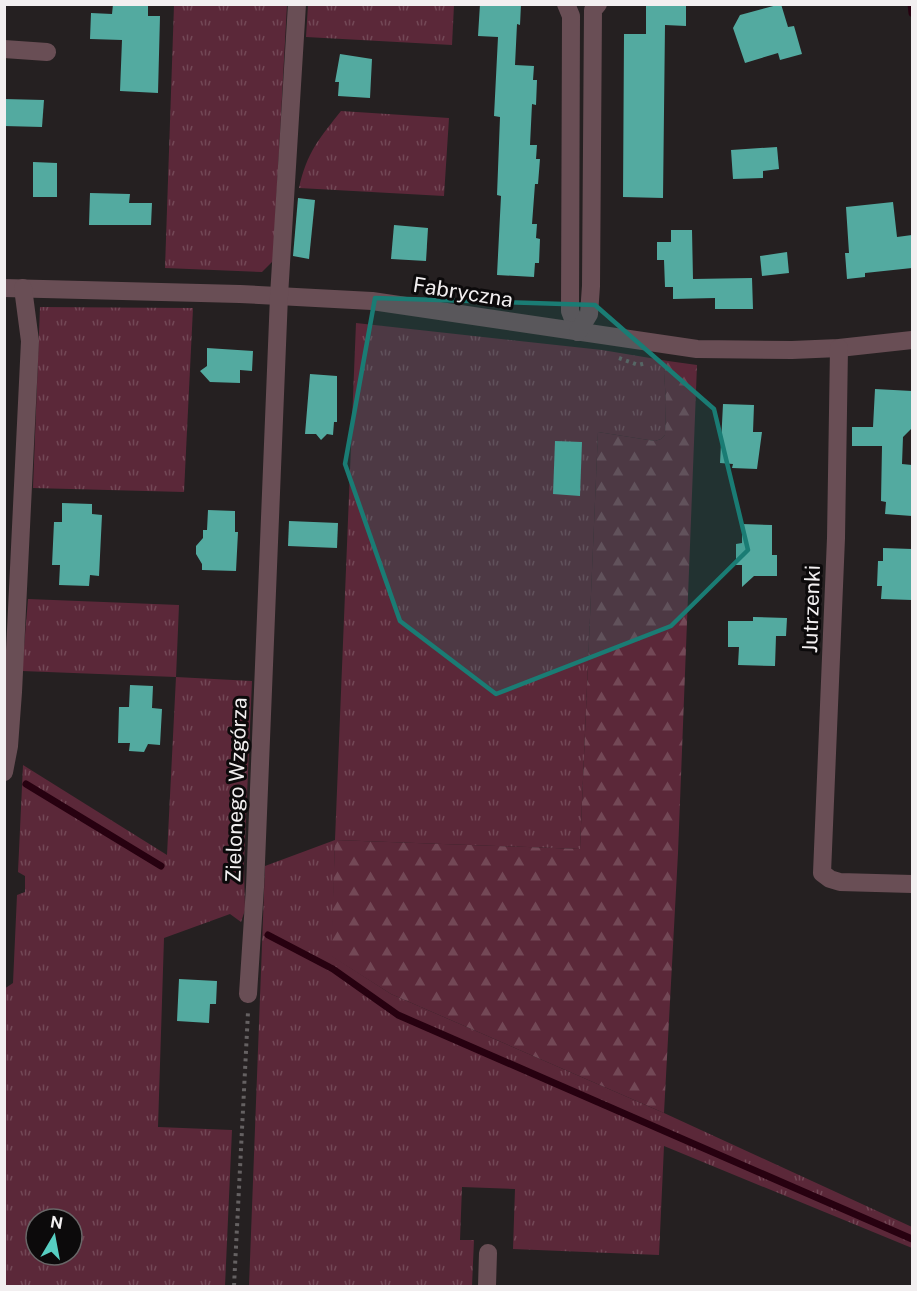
<svg xmlns="http://www.w3.org/2000/svg" width="917" height="1291" viewBox="0 0 917 1291" font-family="'Public Sans',sans-serif">
<defs>
<pattern id="grass-tufts" width="24" height="20" patternUnits="userSpaceOnUse" patternTransform="scale(1.5)"><rect width="24" height="20" fill="#5b2839"/><path d="M3 7l-1-3M5 7V3M7 7l1-3M15 17l-1-3M17 17v-4M19 17l1-3" fill="none" stroke="#734856"/></pattern>
<pattern id="forest-firs" width="22" height="20" patternUnits="userSpaceOnUse" patternTransform="scale(1.5)"><rect width="22" height="20" fill="#5b2839"/><path d="M5 1l3.5 6h-7zM16 11l3.5 6h-7z" fill="#734856"/></pattern>
</defs>
<rect width="100%" height="100%" fill="#252021"/>
<!-- grass -->
<g fill="url(#grass-tufts)" fill-rule="evenodd">
<path d="M174,5H287L273,261L262,272L165,268Z"/>
<path d="M308,5H454L452,45L306,37Z"/>
<path d="M341,111L449,118L444,196L299,188C307,152 319,139 341,111Z"/>
<path d="M40,307L193,308L184,492L33,488Z"/>
<path d="M356,323L602,350L668,361L664,372L666,402L665,435L661,439L655,441L598,432L580,849L335,840L332,956L391,994L664,1113L912,1227V1248L664,1146L659,1255L513,1249L515,1189L462,1187L460,1240H474L472,1286H249L265,866L335,840Z"/>
<path d="M28,599L179,605L176,677L252,681L244,864L245,910L241,922L230,914L164,938L158,1127L232,1130L225,1286H5L4,989L13,983L17,895L25,892V876L18,872L23,765L167,855L176,677L22,671ZM36,1219H72V1255H36Z"/>
</g>
<!-- forest -->
<path fill="url(#forest-firs)" d="M668,361L697,365L678,853L664,1113L391,994L331,956L335,840L580,849L598,432L655,441L661,439L665,435L666,402L664,372Z"/>
<g fill="none" stroke-linecap="round" stroke-linejoin="round">
<!-- stream -->
<g stroke="#270110" stroke-width="7">
<path d="M911,4L912,13"/>
<path d="M26,784L161,866"/>
<path d="M268,935L333,969L398,1015L912,1239"/>
</g>
</g>
<!-- building -->
<g fill="#53aaa0">
<path d="M113,4H148V16H160L158,93L120,91L122,40L90,39L91,13L112,14Z"/>
<path d="M480,4H521L520,25L517,24L515,65L534,66L533,80H537L536,105L532,104L530,145H537L536,159H540L538,184H535L532,224H537L536,238L540,239L539,263H535L534,277L497,275L501,196L497,195L500,117L494,116L498,37L478,36Z"/>
<path d="M646,4H686V26L665,25L663,198L623,197L624,34H646Z"/>
<path d="M781,4L788,27L794,26L802,54L780,60L778,53L745,63L733,28L740,15Z"/>
<path d="M340,54L372,59L370,98L338,96L339,82H335Z"/>
<path d="M4,99L44,100L42,127L4,126Z"/>
<path d="M777,147L779,169L763,171V178L733,179L731,150Z"/>
<path d="M33,162L57,163V197H33Z"/>
<path d="M90,193L130,194L129,203H152L151,225H89Z"/>
<path d="M298,198L315,200L309,259L293,256Z"/>
<path d="M893,202L897,237L912,235V268L865,273V277L847,279L845,253H849L846,207Z"/>
<path d="M394,225L428,228L426,261L391,259Z"/>
<path d="M671,230H692L693,279L752,278L753,309H715V298L673,299V287H665L664,260H657V242H671Z"/>
<path d="M787,252L789,273L762,276L760,256Z"/>
<path d="M207,348L253,351L252,371L240,370V383L210,382L200,371L207,366Z"/>
<path d="M310,374L337,376V422H334L333,435L327,434L321,440L316,434H305Z"/>
<path d="M875,389L912,391V428L903,437L902,464L912,465V516L885,514L886,502L881,501L882,446H852V427H873Z"/>
<path d="M723,404L754,405L753,432H762L757,469L732,468L733,464L720,463Z"/>
<path d="M555,441L582,442L580,496L553,494Z"/>
<path d="M62,503L92,504V514L102,515L99,576L90,575L89,586L59,585L60,565H52L54,522H62Z"/>
<path d="M208,510L235,511V532H238L236,571L202,570V564L196,554V546L203,538V530H207Z"/>
<path d="M289,521L338,523L337,548L288,546Z"/>
<path d="M742,524L772,525V555H777V576H754L742,587V565H736V544L742,543Z"/>
<path d="M883,548L912,549V600L881,599L882,586H877L878,561H883Z"/>
<path d="M753,617L787,618L786,636H776L775,666L738,665L739,647H728V621H753Z"/>
<path d="M130,685L153,686L152,708L162,709L160,745L148,744L144,752L129,751L130,743H118L119,707H129Z"/>
<path d="M179,979L217,981L216,1004H210L209,1023L177,1021Z"/>
</g>
<g fill="none" stroke-linecap="round" stroke-linejoin="round">
<!-- path -->
<g stroke="#656162" stroke-width="4" stroke-dasharray="3 4.5" stroke-linecap="butt">
<path d="M619,358L638,365L646,363"/>
<path d="M234,1286L248,1012"/>
</g>
<!-- minor -->
<g stroke="#694e55" stroke-width="18">
<path d="M566,4L571,16L570,311L578,332"/>
<path d="M4,49L47,52"/>
<path d="M4,288L240,294L372,301L697,349L792,350L839,348L912,340"/>
<path d="M578,332L589,314L591,286L593,10L598,4"/>
<path d="M839,348L836,538L822,873L830,879L840,882L912,884"/>
<path d="M4,772L9,746L13,692L30,341L23,288"/>
<path d="M248,994L255,887L279,296L297,4"/>
<path d="M487,1286L488,1253"/>
</g>
</g>
<!-- marked area -->
<path fill="#1a7c74" fill-opacity="0.2" stroke="#1a7c74" stroke-width="4.5" stroke-linejoin="round" d="M375,298L595,305L714,409L748,550L671,626L496,694L400,621L345,464Z"/>
<g text-anchor="middle" dominant-baseline="central" stroke-width="6" stroke-linejoin="round" paint-order="stroke">
<!-- street labels -->
<g font-size="21" fill="#f2eff0" stroke="#0c0a0b">
<text transform="translate(463 292) rotate(9)">Fabryczna</text>
<text transform="translate(811 609) rotate(-88)">Jutrzenki</text>
<text transform="translate(236 790) rotate(-88)">Zielonego Wzgórza</text>
</g>
</g>
<!-- border -->
<rect width="917" height="1291" fill="none" stroke="#f2eff0" stroke-width="12"/>
<!-- north arrow -->
<g transform="translate(54 1237) rotate(10)"><circle r="28" fill="#0c0a0b" stroke="#686667" stroke-width="1.5"/>
<path d="M0-4.5L10 22L0 15L-10 22Z" fill="#57cec2"/>
<text y="-9" font-size="16" font-weight="bold" text-anchor="middle" fill="#f2eff0">N</text>
</g>
</svg>
